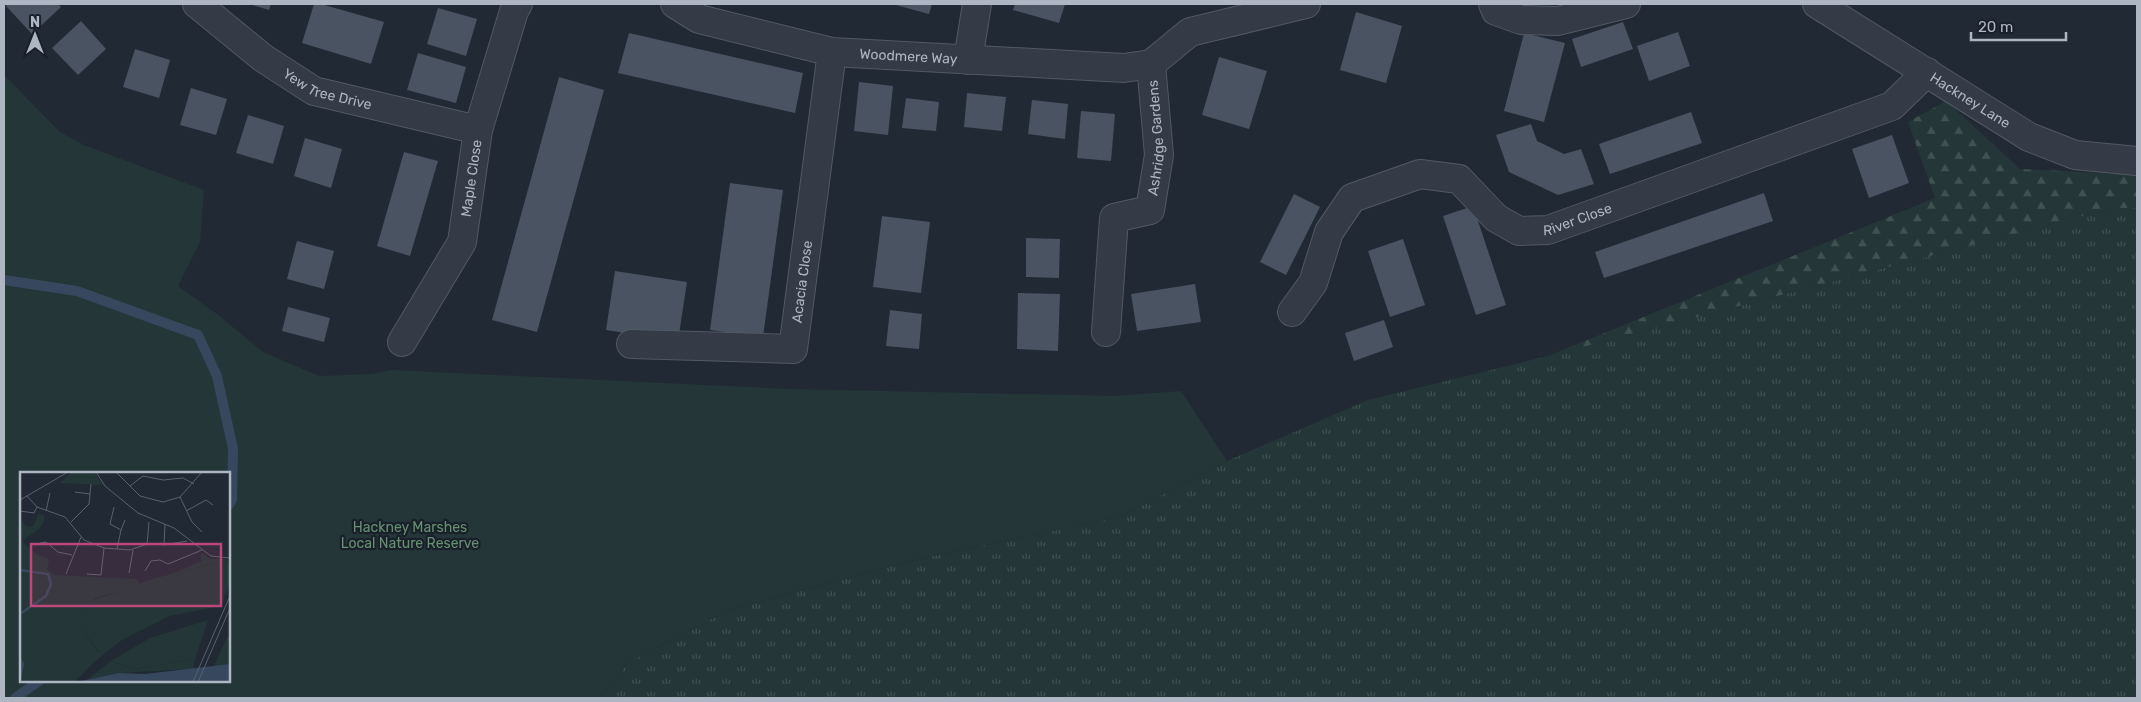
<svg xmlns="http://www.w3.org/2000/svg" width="2141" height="702" viewBox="0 0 2141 702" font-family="Rubik,sans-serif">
<defs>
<pattern id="grass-tufts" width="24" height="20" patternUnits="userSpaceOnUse" patternTransform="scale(1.25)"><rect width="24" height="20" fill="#243637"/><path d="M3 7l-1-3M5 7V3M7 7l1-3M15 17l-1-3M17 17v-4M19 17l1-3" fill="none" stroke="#415152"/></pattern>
<pattern id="forest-firs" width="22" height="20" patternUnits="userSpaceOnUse" patternTransform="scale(1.25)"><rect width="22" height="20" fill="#243637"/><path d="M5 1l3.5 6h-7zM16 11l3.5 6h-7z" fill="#415152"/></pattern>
</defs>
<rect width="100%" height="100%" fill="#212935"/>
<!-- grass -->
<path fill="url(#grass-tufts)" d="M2113,208H2137V698H599L629,662L731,609L918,559L1119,517L1227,461L1368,400L1548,356Z"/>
<!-- forest -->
<path fill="url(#forest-firs)" d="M1946,101L2020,169L2137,175V208H2113L1548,356L1935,198L1908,122Z"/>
<!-- park -->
<path fill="#243637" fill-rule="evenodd" d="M4,75L60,132L84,145L204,190L200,242L178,286L217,314L263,352L319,376L371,374L392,370L790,389L1115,396L1181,391L1227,461L1119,517L918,559L731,609L629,662L599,698H4ZM21,473H229V681H21Z"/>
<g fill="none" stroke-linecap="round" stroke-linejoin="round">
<!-- stream -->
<g stroke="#37475d" stroke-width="10">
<path d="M4,280L77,291L198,335L217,376L233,449L232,500L229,505"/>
<path d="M15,698L39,681"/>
</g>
</g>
<!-- building -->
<g fill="#495361">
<path d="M8,4H58L61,7L32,34L6,6Z"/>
<path d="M249,4H271L269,10Z"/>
<path d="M314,4H321L384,22L371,64L302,43Z"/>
<path d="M892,4H932L929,14Z"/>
<path d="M1015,4H1065L1059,23L1013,10Z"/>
<path d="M438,8L477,19L466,56L427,44Z"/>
<path d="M1356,12L1402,26L1386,83L1340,70Z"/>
<path d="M81,21L106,49L78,75L52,48Z"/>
<path d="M1623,22L1633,49L1581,67L1572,39Z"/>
<path d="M1678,32L1690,66L1649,81L1637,46Z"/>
<path d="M629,33L803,73L795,113L618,73Z"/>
<path d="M1524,33L1565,43L1544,122L1504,111Z"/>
<path d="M135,49L170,60L159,98L123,87Z"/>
<path d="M418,53L466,67L456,103L407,90Z"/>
<path d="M1219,57L1267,71L1249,129L1202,115Z"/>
<path d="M559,77L604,90L537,332L492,320Z"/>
<path d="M859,82L893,86L888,135L854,131Z"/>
<path d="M191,88L227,99L216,135L180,125Z"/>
<path d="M967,93L1006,97L1002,131L964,127Z"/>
<path d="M906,98L939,102L936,131L902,128Z"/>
<path d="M1032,100L1068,104L1065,139L1028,134Z"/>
<path d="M1081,111L1115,114L1111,161L1077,158Z"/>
<path d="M1691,112L1702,143L1610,174L1599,144Z"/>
<path d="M248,115L284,126L273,164L236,153Z"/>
<path d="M1531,124L1537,141L1564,154L1581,149L1594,184L1558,195L1509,172L1496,135Z"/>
<path d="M1892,135L1909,183L1869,198L1852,149Z"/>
<path d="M305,138L342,149L331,188L294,176Z"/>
<path d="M404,152L438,161L410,256L377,246Z"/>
<path d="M730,183L783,190L763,337L710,330Z"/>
<path d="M1764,193L1773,221L1604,278L1595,252Z"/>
<path d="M1294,194L1320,207L1286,275L1260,262Z"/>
<path d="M1473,206L1506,305L1476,315L1443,216Z"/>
<path d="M882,216L930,222L921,293L873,287Z"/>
<path d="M1026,238L1060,239L1059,278L1026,277Z"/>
<path d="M1403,239L1425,305L1390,317L1368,251Z"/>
<path d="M297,241L334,251L324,289L287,279Z"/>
<path d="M615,271L687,282L678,341L606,330Z"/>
<path d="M1195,284L1201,322L1137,331L1131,294Z"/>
<path d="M1018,293L1060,294L1058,351L1017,349Z"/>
<path d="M288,307L330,318L324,342L282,331Z"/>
<path d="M890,310L922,314L919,349L886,346Z"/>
<path d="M1384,320L1393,347L1354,361L1345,333Z"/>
</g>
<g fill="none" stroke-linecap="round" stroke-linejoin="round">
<defs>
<g id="minor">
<path id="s1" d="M197,4L263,58L314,91L478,130"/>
<path id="s2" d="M675,4L699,19L832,52L1124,68L1151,64"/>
<path d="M1493,4L1496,11L1521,20L1558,21L1626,4"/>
<path id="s3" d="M1817,4L2029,137L2075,155L2137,161"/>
<path d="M968,60L977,4"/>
<path d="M1151,64L1190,32L1306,4"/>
<path id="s4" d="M1292,312L1313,283L1329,232L1352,198L1420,174L1459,179L1496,218L1519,231L1548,230L1892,106L1927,72"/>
<path id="s5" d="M1106,332L1114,218L1150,210L1159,155L1151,64"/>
<path id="s6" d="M402,342L462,242L478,130L514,11L518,4"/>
<path id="s7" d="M631,344L793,349L832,52"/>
</g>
</defs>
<!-- minor casing -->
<use href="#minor" stroke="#515964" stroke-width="30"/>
<!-- minor -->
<use href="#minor" stroke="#343b46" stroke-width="28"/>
</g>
<g text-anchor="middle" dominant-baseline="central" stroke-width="4.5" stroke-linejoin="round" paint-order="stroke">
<!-- street labels -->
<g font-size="14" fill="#aeb6c3" stroke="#1a202a">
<text stroke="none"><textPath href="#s2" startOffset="242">Woodmere Way</textPath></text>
<text stroke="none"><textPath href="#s1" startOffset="158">Yew Tree Drive</textPath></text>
<text stroke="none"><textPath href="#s3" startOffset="181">Hackney Lane</textPath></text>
<text stroke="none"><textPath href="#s5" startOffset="224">Ashridge Gardens</textPath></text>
<text stroke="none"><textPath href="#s6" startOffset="181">Maple Close</textPath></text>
<text stroke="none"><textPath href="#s4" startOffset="382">River Close</textPath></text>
<text stroke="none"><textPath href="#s7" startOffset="230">Acacia Close</textPath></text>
</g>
<!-- park labels -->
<g font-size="14" fill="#679171" stroke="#1a202a">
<text x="410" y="527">Hackney Marshes<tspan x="410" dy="16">Local Nature Reserve</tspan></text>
</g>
</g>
<!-- overview -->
<g transform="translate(20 472)">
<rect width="210" height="210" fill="#212935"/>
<path d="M198,90L210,91V110L201,134L149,144L102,168L79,186V180L60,155L59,144L66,131L132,107ZM188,148L175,187L114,197L91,189L130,166ZM207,165H210V192L193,196Z" fill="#243637"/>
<path d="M19,42L24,43V50L19,57L4,64L3,70L14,81L29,87L23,95L28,97L34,114L0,94V46L7,55L13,54ZM183,81L190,87H206L210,91L198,90L148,103L182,89L180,83ZM175,187L173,197L99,201L67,208L91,189L114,197Z" fill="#243637"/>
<path d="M52,0H74L83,13L40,11ZM0,50L17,59L1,69L16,83L29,89L27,97L34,103L116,107L120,113L76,126L62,137L60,155L79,181V186L54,210H0Z" fill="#243637"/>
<path d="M210,192V210H57L99,201L125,202Z" fill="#37475d"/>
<path fill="none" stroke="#37475d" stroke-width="2.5" d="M0,98L28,102L31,112L26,124L0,142M0,187L3,192L0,205"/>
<path fill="none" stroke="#59616e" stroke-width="1" d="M76,0L85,14L118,41L154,56L191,84L210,86M96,0L120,24L143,30L160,25L182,0M110,14L123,4L143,8L163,6L174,12M55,20L70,22M7,24L17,35L45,45L64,68L84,76L110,78L127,72L129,50M160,25L172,50L182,60M0,28L48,0M94,35L90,52L101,58L105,48M0,39L14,41L17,35M26,39L30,21M166,39L186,28L193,33M51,50L69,32L71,12M145,52L144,73L167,69M20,71L26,70L38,80L52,83M97,77L101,58M125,99L131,89L140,88L148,92L182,78M109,101L113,78M46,102L61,65M67,102L81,103L84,76M173,210L210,124M178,210L210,136"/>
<path fill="#bc477a" fill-opacity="0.15" stroke="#bc477a" stroke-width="2.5" d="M11,72H201V134H11Z"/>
<rect width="210" height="210" fill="none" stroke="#aeb6c3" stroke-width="2.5"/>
</g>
<!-- border -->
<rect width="2141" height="702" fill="none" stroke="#aeb6c3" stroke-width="10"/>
<!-- north arrow -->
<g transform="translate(35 35)" stroke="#1a202a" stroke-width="4" paint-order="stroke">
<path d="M0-4L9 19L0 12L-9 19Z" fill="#aeb6c3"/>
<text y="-8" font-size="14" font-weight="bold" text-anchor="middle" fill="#aeb6c3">N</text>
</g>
<!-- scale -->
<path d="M1971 32v8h95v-8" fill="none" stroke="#aeb6c3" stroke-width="2.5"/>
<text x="1978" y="32" font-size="15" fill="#aeb6c3" stroke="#1a202a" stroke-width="4" paint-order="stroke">20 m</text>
</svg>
